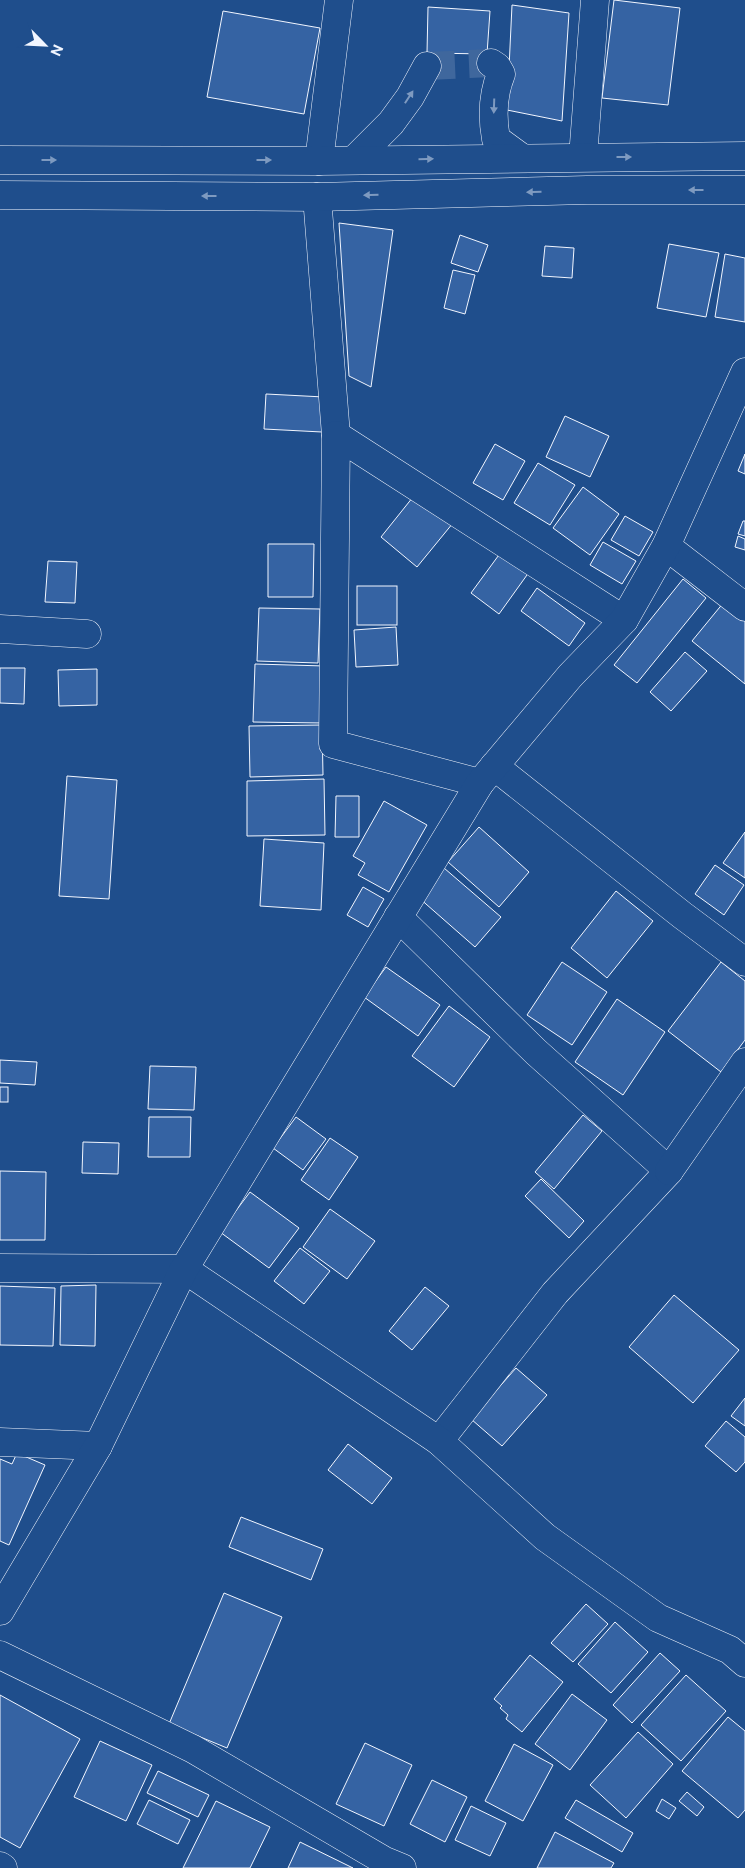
<svg xmlns="http://www.w3.org/2000/svg" width="745" height="1868" viewBox="0 0 745 1868" font-family="'Public Sans',sans-serif">
<rect width="100%" height="100%" fill="#1f4e8c"/>
<!-- building -->
<g fill="#3563a3" stroke="#f2f6ff">
<path d="M614,0L680,8L668,105L602,98Z"/>
<path d="M512,5L569,13L562,121L507,110Z"/>
<path d="M428,7L490,11L487,54L427,53Z"/>
<path d="M223,11L320,28L304,114L207,97Z"/>
<path d="M339,223L393,230L371,387L349,376Z"/>
<path d="M460,235L488,245L478,272L451,263Z"/>
<path d="M669,244L719,253L706,317L657,308Z"/>
<path d="M545,246L574,248L572,278L542,276Z"/>
<path d="M725,254L745,258V322L715,317Z"/>
<path d="M453,270L475,275L465,314L444,308Z"/>
<path d="M266,394L324,397L322,432L264,429Z"/>
<path d="M565,416L609,436L590,477L546,457Z"/>
<path d="M495,444L525,461L503,500L473,483Z"/>
<path d="M745,454V474L738,471Z"/>
<path d="M538,463L575,485L550,525L514,503Z"/>
<path d="M583,487L619,514L590,555L553,528Z"/>
<path d="M417,492L453,523L417,567L381,537Z"/>
<path d="M625,516L653,532L639,556L611,540Z"/>
<path d="M743,521H745V536L738,534Z"/>
<path d="M738,536L745,539V550L735,547Z"/>
<path d="M603,542L636,561L622,584L590,565Z"/>
<path d="M268,544H314L313,597H268Z"/>
<path d="M504,548L532,568L499,614L471,593Z"/>
<path d="M48,561L77,562L75,603L45,602Z"/>
<path d="M683,579L706,598L637,683L614,665Z"/>
<rect x="357" y="586" width="40" height="39"/>
<path d="M537,588L585,623L569,646L521,611Z"/>
<path d="M724,602L745,619V684L692,641Z"/>
<path d="M259,608L320,609L318,663L257,661Z"/>
<path d="M396,627L398,665L356,667L354,630Z"/>
<path d="M685,652L707,671L671,711L650,692Z"/>
<path d="M255,664L325,666L323,723L253,722Z"/>
<path d="M0,668H25L24,704L0,703Z"/>
<path d="M97,669V705L59,706L58,670Z"/>
<path d="M322,725L323,775L250,777L249,726Z"/>
<path d="M67,776L117,780L109,899L59,896Z"/>
<path d="M324,779L325,835L247,836V781Z"/>
<path d="M336,796H359V837H335Z"/>
<path d="M384,801L427,825L389,892L358,875L365,863L353,856Z"/>
<path d="M479,827L529,872L499,907L448,862Z"/>
<path d="M745,832V878L723,863Z"/>
<path d="M264,839L324,843L321,910L260,906Z"/>
<path d="M715,865L744,885L724,915L695,894Z"/>
<path d="M444,868L501,917L475,947L418,897Z"/>
<path d="M363,887L384,899L368,927L347,915Z"/>
<path d="M616,891L653,921L607,978L571,948Z"/>
<path d="M562,962L607,992L572,1045L527,1015Z"/>
<path d="M721,962L745,981V1040L721,1072L668,1031Z"/>
<path d="M386,967L440,1005L418,1036L364,997Z"/>
<path d="M617,999L665,1032L623,1095L575,1062Z"/>
<path d="M449,1006L490,1037L454,1087L412,1056Z"/>
<path d="M0,1060L37,1062L35,1085L0,1083Z"/>
<path d="M150,1066L196,1067L194,1110L148,1109Z"/>
<rect x="0" y="1087" width="8" height="15"/>
<path d="M583,1115L602,1131L554,1189L535,1172Z"/>
<path d="M149,1117H191L190,1157H148Z"/>
<path d="M296,1117L326,1139L303,1170L273,1148Z"/>
<path d="M330,1138L358,1157L329,1200L301,1180Z"/>
<path d="M83,1142L119,1143L118,1174L82,1173Z"/>
<path d="M0,1171L46,1172L45,1240H0Z"/>
<path d="M541,1179L584,1221L569,1238L525,1196Z"/>
<path d="M250,1192L299,1228L269,1268L220,1232Z"/>
<path d="M330,1209L375,1241L347,1279L303,1247Z"/>
<path d="M300,1248L330,1271L304,1304L274,1281Z"/>
<path d="M96,1285L95,1346L60,1345L61,1286Z"/>
<path d="M0,1286L55,1288L53,1346L0,1345Z"/>
<path d="M425,1287L449,1306L412,1350L389,1331Z"/>
<path d="M674,1295L739,1350L693,1403L629,1347Z"/>
<path d="M516,1368L547,1395L502,1446L471,1419Z"/>
<path d="M745,1398V1426L731,1416Z"/>
<path d="M726,1421L745,1437V1462L736,1472L705,1446Z"/>
<path d="M348,1444L392,1478L372,1504L328,1470Z"/>
<path d="M17,1453L45,1465L9,1545L0,1541V1459L12,1464Z"/>
<path d="M241,1517L323,1549L311,1580L229,1547Z"/>
<path d="M224,1593L282,1617L227,1748L169,1724Z"/>
<path d="M586,1604L608,1624L573,1662L551,1643Z"/>
<path d="M615,1622L648,1652L611,1693L578,1664Z"/>
<path d="M660,1653L680,1671L632,1723L613,1705Z"/>
<path d="M530,1655L563,1682L522,1732L506,1719L508,1715L500,1708L502,1706L494,1699Z"/>
<path d="M686,1675L726,1711L681,1761L641,1725Z"/>
<path d="M572,1694L607,1720L570,1770L535,1744Z"/>
<path d="M0,1695L80,1739L20,1848L0,1837Z"/>
<path d="M728,1717L745,1731V1810L738,1818L682,1771Z"/>
<path d="M638,1732L673,1764L626,1818L590,1785Z"/>
<path d="M100,1741L152,1765L126,1821L74,1797Z"/>
<path d="M365,1743L412,1765L384,1826L336,1804Z"/>
<path d="M514,1744L553,1765L523,1821L485,1801Z"/>
<path d="M158,1771L209,1795L198,1817L147,1793Z"/>
<path d="M432,1780L467,1797L445,1842L410,1824Z"/>
<path d="M687,1792L704,1807L697,1816L679,1801Z"/>
<path d="M662,1799L676,1808L669,1819L656,1811Z"/>
<path d="M149,1800L190,1820L178,1844L137,1824Z"/>
<path d="M576,1800L633,1833L622,1852L565,1818Z"/>
<path d="M216,1801L270,1827L250,1868H183Z"/>
<path d="M471,1806L506,1823L490,1856L455,1840Z"/>
<path d="M555,1832L614,1863L611,1868H537Z"/>
<path d="M300,1842L353,1868H288Z"/>
</g>
<g fill="none" stroke-linecap="round" stroke-linejoin="round">
<!-- minor-tunnel -->
<path stroke="#3f679d" stroke-width="28" stroke-dasharray="28 14" stroke-linecap="butt" d="M427,66L491,63"/>
<defs>
<g id="minor">
<path d="M491,63L497,67L501,74C493,94 492,117 496,139L522,158"/>
<path d="M583,157L595,0"/>
<path d="M354,160L391,123L410,97L427,66"/>
<path d="M319,161L339,0"/>
<path d="M317,197L336,435"/>
<path d="M666,546L745,607"/>
<path d="M0,629L87,634"/>
<path d="M494,766L682,915L745,962"/>
<path d="M480,783L333,744L336,435L624,620"/>
<path d="M398,917L536,1052L669,1171L555,1293L439,1441"/>
<path d="M669,1171L745,1062"/>
<path d="M0,1268L184,1269L439,1441L545,1537L658,1618L730,1650L745,1663"/>
<path d="M0,1442L98,1446"/>
<path d="M0,1611L98,1446L184,1269L480,783L570,676L624,620L666,546L745,372"/>
<path d="M0,1655L193,1749L385,1861L402,1868"/>
<path d="M0,1866L3,1868"/>
</g>
<g id="major">
<path d="M0,160L319,161L745,156"/>
<path d="M0,195L317,197L587,190H745"/>
</g>
</defs>
<!-- minor casing -->
<use href="#minor" stroke="#f2f6ff" stroke-width="29"/>
<!-- major casing -->
<use href="#major" stroke="#f2f6ff" stroke-width="29"/>
<!-- minor -->
<use href="#minor" stroke="#1f4e8c" stroke-width="28"/>
<!-- major -->
<use href="#major" stroke="#1f4e8c" stroke-width="28"/>
</g>
<!-- one-way arrows -->
<defs><path id="oneway-solid" d="M-6-.8H1V-3.2L6.5 0L1 3.2V.8H-6Z" transform="scale(1.25)"/></defs>
<g fill="#7e9ac0">
<use href="#oneway-solid" transform="translate(409 97) rotate(-57)"/>
<use href="#oneway-solid" transform="translate(494 106) rotate(92)"/>
<use href="#oneway-solid" transform="translate(624 157)"/>
<use href="#oneway-solid" transform="translate(426 159) rotate(-1)"/>
<use href="#oneway-solid" transform="translate(49 160)"/>
<use href="#oneway-solid" transform="translate(264 160)"/>
<use href="#oneway-solid" transform="translate(696 190) rotate(180)"/>
<use href="#oneway-solid" transform="translate(534 192) rotate(179)"/>
<use href="#oneway-solid" transform="translate(371 195) rotate(179)"/>
<use href="#oneway-solid" transform="translate(209 196) rotate(-180)"/>
</g>
<!-- north arrow -->
<g transform="translate(45 45) rotate(114)" stroke="#1f4e8c" stroke-width="4" paint-order="stroke">
<path d="M0-4L9 19L0 12L-9 19Z" fill="#f2f6ff"/>
<text y="-8" font-size="14" font-weight="bold" text-anchor="middle" fill="#f2f6ff">N</text>
</g>
</svg>
